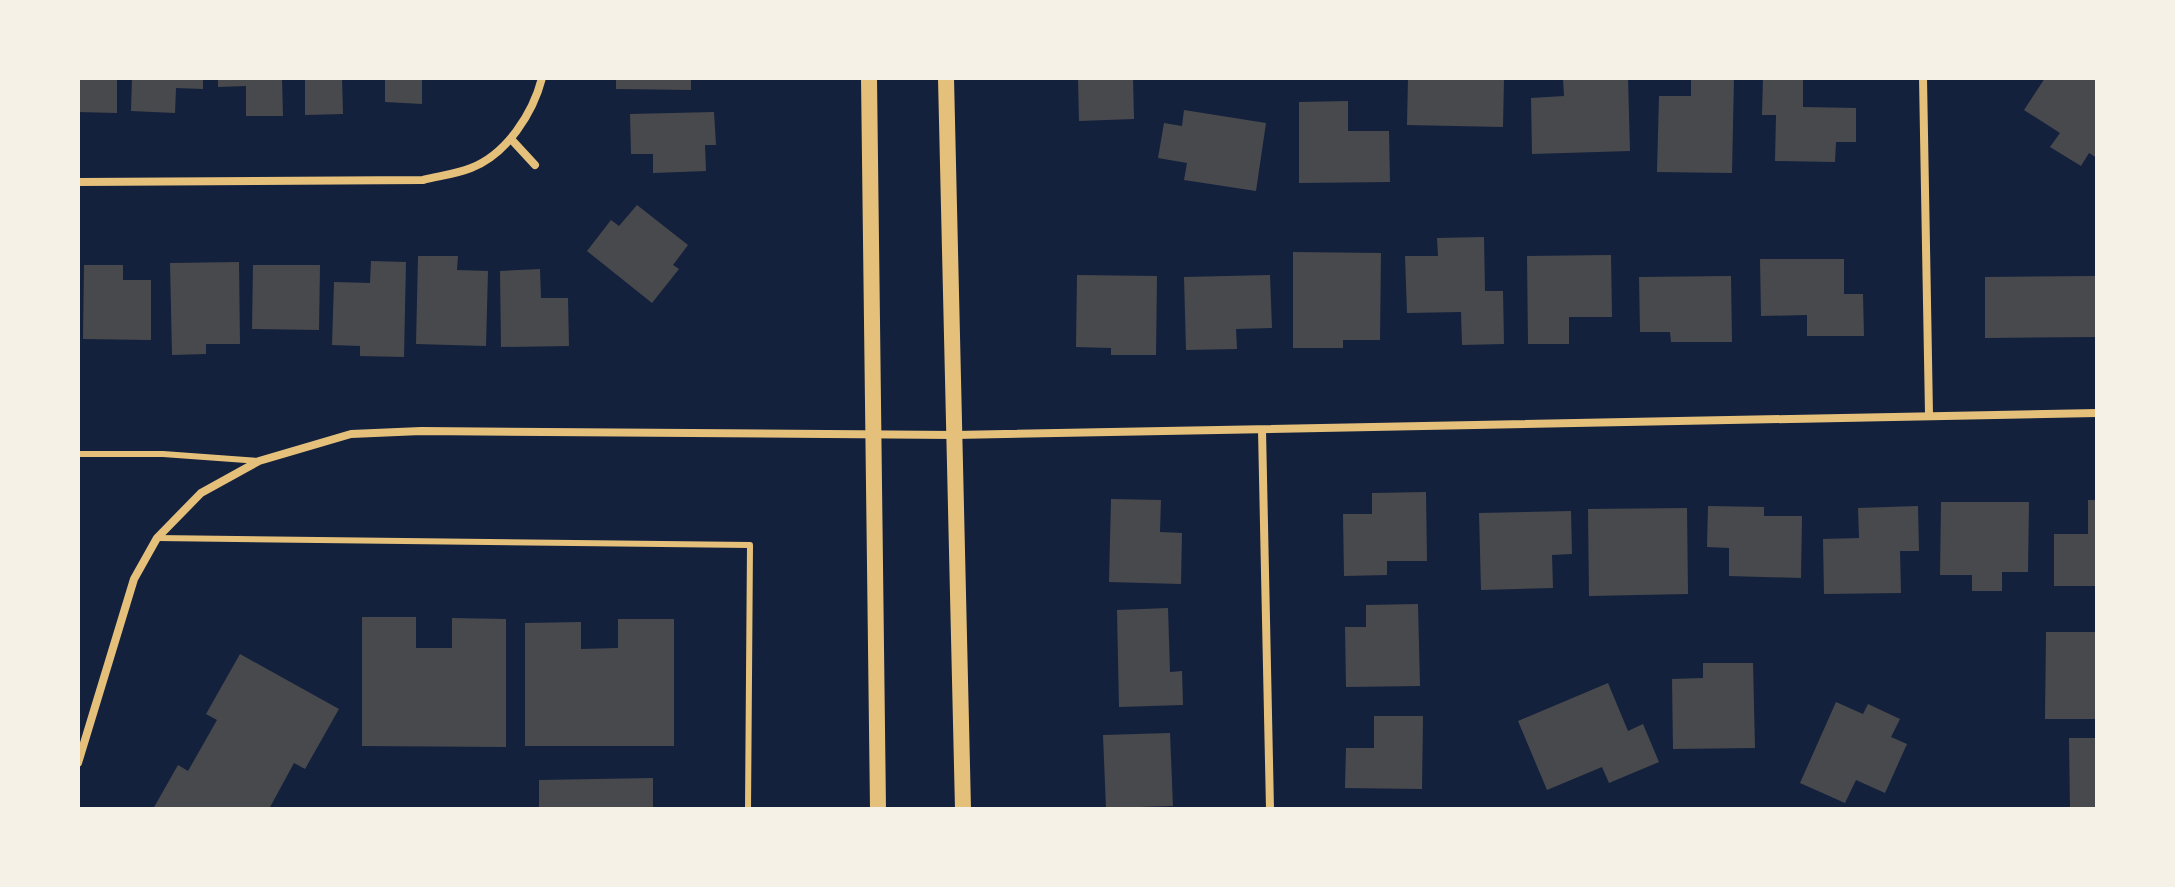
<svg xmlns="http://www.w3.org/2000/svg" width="2175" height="887" viewBox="0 0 2175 887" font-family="'Sofia Sans Condensed',sans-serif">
<rect width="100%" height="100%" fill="#14213d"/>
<!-- building -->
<g fill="#48494c">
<path d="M78,78H117V113L78,112Z"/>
<path d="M132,78H203V89L176,88L175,113L131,111Z"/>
<path d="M218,78H282L283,116H246V86L218,87Z"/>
<path d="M305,78H342L343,114L305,115Z"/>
<path d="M385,78H422V104L385,102Z"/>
<path d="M616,78H691V90L616,89Z"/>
<path d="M1078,78H1133L1134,119L1079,121Z"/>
<path d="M1408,78H1504L1503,127L1407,125Z"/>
<path d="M1563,78H1628L1630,151L1532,154L1531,98L1564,96Z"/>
<path d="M1691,78H1734L1732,173L1657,172L1659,96H1691Z"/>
<path d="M1763,78H1803V107L1856,108V142H1836L1835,162L1775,161L1776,115H1762Z"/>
<path d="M2045,78H2097V158L2089,153L2081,166L2050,147L2060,133L2024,110Z"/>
<path d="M1348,101V131H1389L1390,182L1299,183V102Z"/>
<path d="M1184,110L1266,123L1256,191L1184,180L1187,163L1158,158L1164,123L1182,126Z"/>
<path d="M714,112L716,145H705L706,171L653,173V154H631L630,114Z"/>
<path d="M637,205L688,245L673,265L679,269L652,303L587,251L611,220L619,226Z"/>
<path d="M1484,237L1485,291H1503L1504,344L1462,345L1461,312L1407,313L1405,256H1438L1437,238Z"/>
<path d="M1293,252L1381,253L1380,340H1343V348H1293Z"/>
<path d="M1611,255L1612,317H1569V344H1528L1527,256Z"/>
<path d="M418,256H458L457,270L488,271L486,346L416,344Z"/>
<path d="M1760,259H1844V294H1863L1864,336H1807V315L1761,316Z"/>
<path d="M371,261L406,262L404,357L360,356V346L332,345L334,282L370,283Z"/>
<path d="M239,262L240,344H206V354L172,355L170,263Z"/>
<path d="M84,265H123V280H151V340L83,339Z"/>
<path d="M253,265H320L319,330L252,329Z"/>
<path d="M540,269L541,298H568L569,346L501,347L500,271Z"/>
<path d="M1077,275L1157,276L1156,355H1111V348L1076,347Z"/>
<path d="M1270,275L1272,328L1236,329L1237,349L1186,350L1184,277Z"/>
<path d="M1731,276L1732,342H1671L1670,332H1640L1639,277Z"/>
<path d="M2097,276V337L1985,338V277Z"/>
<path d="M1426,492L1427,561H1387V575L1344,576L1343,514H1372V493Z"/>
<path d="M1111,499L1161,500L1160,532L1182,533L1181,584L1109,582Z"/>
<path d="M2088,500H2097V586H2054V534H2088Z"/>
<path d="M1941,502H2029L2028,572H2002V591H1972V575H1940Z"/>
<path d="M1708,506L1764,507V516H1802L1801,578L1729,576V548L1707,547Z"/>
<path d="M1918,506L1919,551H1900L1901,593L1824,594L1823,539L1859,538L1858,508Z"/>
<path d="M1687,508L1688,594L1589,596L1588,509Z"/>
<path d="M1571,511L1572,554L1552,555L1553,588L1481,590L1479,513Z"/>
<path d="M1418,604L1420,686L1346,687L1345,627H1366V605Z"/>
<path d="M1168,608L1170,672L1182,671L1183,705L1119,707L1117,610Z"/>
<path d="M362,617H416V648H452V618L506,619V747L362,746Z"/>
<path d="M618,619H674V746H525V623L581,622V649L618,648Z"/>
<path d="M2046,632H2097V719H2045Z"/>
<path d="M240,654L339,709L305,769L294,763L269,809H153L178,765L188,771L217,720L206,714Z"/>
<path d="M1703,663H1753L1755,748L1673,749L1672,679L1703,678Z"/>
<path d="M1608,683L1628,731L1643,724L1659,762L1609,783L1602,767L1547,790L1518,721Z"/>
<path d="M1836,702L1863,714L1868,704L1900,719L1891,737L1907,744L1885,793L1856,780L1845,803L1800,783Z"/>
<path d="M1374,716H1423L1422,789L1345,788L1346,748H1374Z"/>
<path d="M1170,733L1173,806L1106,808L1103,735Z"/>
<path d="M2069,738H2097V809H2070Z"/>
<path d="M653,778V809H539V780Z"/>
</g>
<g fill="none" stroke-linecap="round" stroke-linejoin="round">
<!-- service -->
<g stroke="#e5c07b" stroke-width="6">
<path d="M78,454H163L259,461"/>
<path d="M157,538L750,545L748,809"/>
</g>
<!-- minor -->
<g stroke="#e5c07b" stroke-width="8">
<path d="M1923,78L1929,414"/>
<path d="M511,139L535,165"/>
<path d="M78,182L423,180C439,176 456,174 471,168C507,154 533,113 542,78"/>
<path d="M1262,430L1270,809"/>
<path d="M78,763L134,579L157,538L201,493L259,461L351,434L421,431L955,435L2097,413"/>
</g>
<!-- secondary -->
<g stroke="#e5c07b" stroke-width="16">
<path d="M869,78L878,809"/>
<path d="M946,78L963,809"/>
</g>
</g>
<!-- border -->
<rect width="2175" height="887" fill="none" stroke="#f6f1e7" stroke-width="160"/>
</svg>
